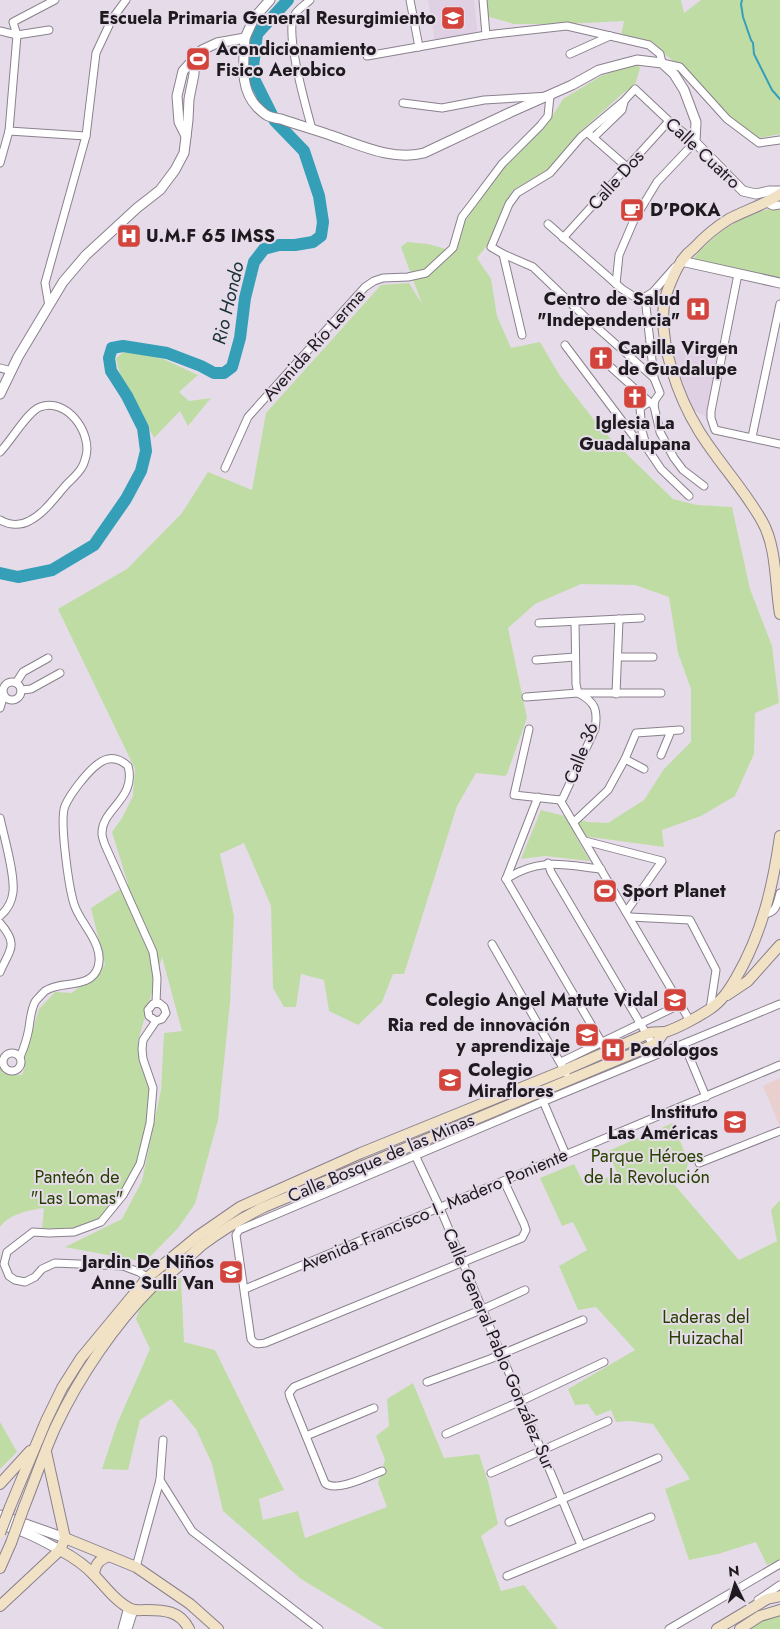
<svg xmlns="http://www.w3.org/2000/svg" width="780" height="1629" viewBox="0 0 780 1629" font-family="Jost,sans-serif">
<rect width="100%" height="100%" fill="#e6dce9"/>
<!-- commercial -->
<path fill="#e9cfce" d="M780,1078V1127L763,1086Z"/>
<!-- education -->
<g fill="#dfd0e3">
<path d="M428,0H474L478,36L435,42Z"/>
<path d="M671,349L720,354L708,418L693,410L681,385Z"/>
</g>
<!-- green -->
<g fill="#c0dca5">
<path d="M485,0H681L684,13L701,0H780V134L759,138L727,119L680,67L653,44L621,35L624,21L562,24H514L486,16Z"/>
<path d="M636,63L640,68L635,85L622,94L581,131L550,168L512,191L489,243L477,258L491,279L497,316L511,348L540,342L560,376L601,429L673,499L697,505L732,507L750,589L772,646L779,703L755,713L754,754L735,796L701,816L662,830L664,847L575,835L590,861L545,856L521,859L541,810L588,822L608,823L644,800L664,769L691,742V689L678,653L669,597L635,585L581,584L535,604L508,628L527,718L507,774L505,776L476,773L457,806L404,974H393L382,1002L358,1025L329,1011L324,980L301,974L296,1007H284L273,988L271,906L244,843L220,854L234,916L230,1003L218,1120L195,1204L178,1228L145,1262L65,1247L122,1219L142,1181L161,1090L164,1033L182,1031L162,957L138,1041L139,1058L150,1088L146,1125L137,1163L120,1193L100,1219L72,1230L42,1228L44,1208C29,1210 9,1214 0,1227V1067L3,1073L22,1075L25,1067V1056L39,1009L55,992L72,993L105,965L91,908L128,884L112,832L122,818L133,796L135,769L58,609L127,569L182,513L208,472L252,490L266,413L381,285L409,283L422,304L401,247L407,242L428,244L453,251L462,226L484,191L505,166L551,118L563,99L601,76Z"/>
<path d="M780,207V280L689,264C711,235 743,212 780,207Z"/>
<path d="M125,351L163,359L198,375L179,392L189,401L211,398L188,426L180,411L154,438L120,374L116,358Z"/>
<path d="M673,1123L688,1161L686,1176L673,1183L739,1260L777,1241L771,1210L780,1200V1560L767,1565L756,1542L718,1554L689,1560L665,1489L690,1479L653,1424L630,1421L616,1422L611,1410L596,1416L588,1404L575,1405L568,1389L635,1350L596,1307L578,1310L559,1266L587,1250L573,1222L562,1226L540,1178L574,1164L584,1184L588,1186L617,1173L608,1151Z"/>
<path d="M181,1278L184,1342L215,1350L284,1490L259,1499L263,1520L298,1511L305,1538L387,1507L378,1483L385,1460L376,1436L389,1426L387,1399L413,1383L444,1458L479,1454L489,1485L498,1524L481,1536L501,1591L524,1585L558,1629H384L301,1579L223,1511L212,1464L196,1429L171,1399L140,1420L128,1470L102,1469L117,1424L150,1349L136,1319L144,1295L155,1284Z"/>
<path d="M0,1422L17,1452L0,1469Z"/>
<path d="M780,1611V1629H740Z"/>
</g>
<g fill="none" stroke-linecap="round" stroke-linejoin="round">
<!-- stream -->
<path stroke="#359fb8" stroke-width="2" d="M742,0L741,4L743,17L751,40L753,43L754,54L772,90L780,99"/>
<!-- river -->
<path stroke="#359fb8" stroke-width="12" d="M0,573L18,577L52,570L94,545L126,499L141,471L146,451L143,428L127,396L111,371L109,358L112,348L123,346L167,353L201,366L214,373H224L232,367L240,338L245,298L254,262L264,249L279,245H295L313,242L321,236L323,222L319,196L304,151L275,121L252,75L257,34L288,0"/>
<defs>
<g id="minor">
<path d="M310,0C305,5 297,9 294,16C285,35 306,107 312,129"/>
<path d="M410,0L419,47"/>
<path d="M483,0L486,35"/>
<path d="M0,31L17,35L49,30"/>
<path d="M570,54L610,36"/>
<path d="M367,56L486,35L567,26L649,45L660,54L662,63L680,67L727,119L759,143L780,140"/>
<path d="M9,131L86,136"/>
<path d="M588,133L628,168"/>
<path d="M594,137L622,110L624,102"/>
<path d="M0,163L9,131L17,35L13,22L55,0"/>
<path d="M767,203L773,206L780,205"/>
<path d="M548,224L622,289L633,296L645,297"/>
<path d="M563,238L669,121"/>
<path d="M503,254L522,335"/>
<path d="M738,274L711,411V418L715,430L780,444"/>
<path d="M616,284L619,255L634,220L657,182L695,142L669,121L635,89L624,101L581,137L550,173L517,193L509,204L491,247L503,254L533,267L583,315L654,378L660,393L655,400L654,406"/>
<path d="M49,306L45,283L86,136L96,53L112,19L126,0"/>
<path d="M565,345L635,438L647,448L661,469L689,496"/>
<path d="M603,360L654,406L660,432L674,458L683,470L704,486"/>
<path d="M0,368L12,371"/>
<path d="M654,378L645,297L653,292L675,267"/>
<path d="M752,437L780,304"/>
<path d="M647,448L642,431L640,408L649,402"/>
<path d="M0,452C11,441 28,411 40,407C67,397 92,433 86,456C85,460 84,464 82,467C79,473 72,479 67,484C56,496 44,514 29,521C20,526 9,525 0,520"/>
<path d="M225,468L248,417L365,287L374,281L383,278L408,277L426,273L453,248L462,217L472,204L502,164L540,126L548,116L550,96L484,100L442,108L403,103"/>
<path d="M539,623L641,618"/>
<path d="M618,657H653"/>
<path d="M536,660L575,657"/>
<circle cx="12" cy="691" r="9"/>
<path d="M16,683L23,672L48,658"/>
<path d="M21,690L31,689L60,673"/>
<path d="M616,694L619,619"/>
<path d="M526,697L578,693H661"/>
<path d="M0,708L4,695"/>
<path d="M529,729L514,795L560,800"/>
<path d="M661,755L671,731"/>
<path d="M625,759L644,769"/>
<path d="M560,800L690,1021"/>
<path d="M560,800L563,798L595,729C598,711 596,702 578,693L576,684L575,622"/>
<path d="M0,818C4,837 15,874 13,892C12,901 7,910 0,916"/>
<path d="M574,822L608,790L625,759L636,733L680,730"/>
<path d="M585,841L662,861L626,912"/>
<path d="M548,863L551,872L653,1045"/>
<path d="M506,879L602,1043L608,1056"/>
<path d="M506,879C540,857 564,865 601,869"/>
<path d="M506,879L538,797"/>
<path d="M764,914C777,913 777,903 780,893"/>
<path d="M630,917L690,920L716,970L710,1009"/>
<path d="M0,923C19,945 10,949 0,972"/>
<path d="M492,944L566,1073"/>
<path d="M684,1044L706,1097"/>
<circle cx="12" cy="1062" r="9"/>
<path d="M20,1057C24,1048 27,1039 29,1028C30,1020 31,1010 35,1002C37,999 42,994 45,991C60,980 91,990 98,967C105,944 80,924 74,904C69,888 59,820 65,806C70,794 87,772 98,764C108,756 118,757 128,766C137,799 101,809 102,834C102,837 104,842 105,845L153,952L157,978L156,1003"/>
<path d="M561,1062L681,1004"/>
<path d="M543,1101L566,1155"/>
<path d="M415,1155L440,1208L581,1545"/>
<path d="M699,1163L780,1131"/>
<path d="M504,1181L524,1224L526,1230L522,1238L265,1343C259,1344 255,1345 251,1339L236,1235L239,1230L554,1097L780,1004"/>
<path d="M150,1279L139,1272L123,1266L55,1263L42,1269L35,1277L25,1282L15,1280L9,1276L4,1264L7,1252L33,1232L49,1233L74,1232L101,1222L123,1195L140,1164L150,1123L153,1088L143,1059L142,1049L143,1040L156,1021L162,1019L166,1013L164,1007L159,1003L153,1004L148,1010L149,1016L156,1021"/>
<path d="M245,1289L780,1065"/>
<path d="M427,1382L490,1359L583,1320"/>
<path d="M446,1434L521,1401L604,1362"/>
<path d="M306,1436L374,1408"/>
<path d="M382,1471C369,1476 335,1493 325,1483L290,1397L289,1393L294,1387L483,1309L525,1290"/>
<path d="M491,1473L608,1421"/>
<path d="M160,1480L192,1531L319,1629"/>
<path d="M509,1522L658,1458"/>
<path d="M136,1567L160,1480L163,1440"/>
<path d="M507,1576L651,1517"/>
<path d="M758,1600L780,1585"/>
<path d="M122,1629L128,1607"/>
<path d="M128,1629L134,1610"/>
<path d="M669,1629L780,1564"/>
</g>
<g id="tertiary">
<path d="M245,38C244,62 239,88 257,107C266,116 268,117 281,119C298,125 316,130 333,136C362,146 393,161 424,153L511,112L572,85L599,70L637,60L662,63L674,74L684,90L696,122L695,142L743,191L756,194L769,191H780"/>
<path d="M186,136L179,122L177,96L183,71L202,50L217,43L245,38L254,18L270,0"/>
<path d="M681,261L780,283"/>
<path d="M0,394L18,357L63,282L86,255L137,208L160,190L175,170L184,153L188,120L189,99L194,74V61"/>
<path d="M0,1515L65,1538"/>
<path d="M0,1526C19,1527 43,1541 60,1550"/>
</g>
<g id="secondary">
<path d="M780,194C764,205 746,210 729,219C716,227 704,237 694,248C689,252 684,257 681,262C675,271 665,294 664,304C659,344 678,397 699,431C718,462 744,489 762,521C777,547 775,585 780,614"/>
<path d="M727,995L748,981L780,945"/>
<path d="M0,1484L30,1451"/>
<path d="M10,1507L46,1421L62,1388L81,1358L148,1277L198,1236L240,1207L260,1198L361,1153L565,1070L647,1034C653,1031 659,1033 665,1032C678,1028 698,1017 710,1009C722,1001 729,990 736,978C762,934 773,886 780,836"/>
<path d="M24,1507C35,1480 44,1452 56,1426C79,1377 115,1324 153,1286C160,1280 168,1276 174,1270C184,1262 193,1253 202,1245C222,1230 242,1218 264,1207L653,1045L658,1041L664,1032"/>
<path d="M65,1538L136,1567L190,1604L218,1629"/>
<path d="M60,1550C73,1557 84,1564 94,1575C105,1586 116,1602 131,1609C136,1611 141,1610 146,1610C165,1610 180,1611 189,1629"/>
<path d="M0,1568L11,1543"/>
<path d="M94,1575C95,1564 99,1560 109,1556"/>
<path d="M0,1606L60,1550L65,1538L46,1452"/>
<path d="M717,1629L767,1599L780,1596"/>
<path d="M740,1629L760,1616L780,1610"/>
</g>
</defs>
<!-- minor casing -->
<use href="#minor" stroke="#8a818d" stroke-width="9"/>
<!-- tertiary casing -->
<use href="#tertiary" stroke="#8a818d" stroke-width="11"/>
<!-- secondary casing -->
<use href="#secondary" stroke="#8a818d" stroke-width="12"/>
<!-- minor -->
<use href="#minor" stroke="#fff" stroke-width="7"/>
<!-- tertiary -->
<use href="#tertiary" stroke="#fff" stroke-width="9"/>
<!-- secondary -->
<use href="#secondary" stroke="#f1e2c6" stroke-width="10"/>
<defs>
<g id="secondary-bridge">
<path d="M0,1533L10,1507"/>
<path d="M11,1543L24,1507"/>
</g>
</defs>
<!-- secondary-bridge casing -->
<use href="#secondary-bridge" stroke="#8a818d" stroke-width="12" stroke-linecap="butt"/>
<!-- secondary-bridge -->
<use href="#secondary-bridge" stroke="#f1e2c6" stroke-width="10"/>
</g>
<!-- icons -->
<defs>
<symbol id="school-square" viewBox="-11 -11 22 22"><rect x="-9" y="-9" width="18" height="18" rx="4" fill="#d3453c" stroke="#e6dce9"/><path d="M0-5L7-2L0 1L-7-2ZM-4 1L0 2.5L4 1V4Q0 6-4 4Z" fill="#fff"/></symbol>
<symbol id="stadium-square" viewBox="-11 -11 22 22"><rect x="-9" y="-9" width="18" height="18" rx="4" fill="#d3453c" stroke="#e6dce9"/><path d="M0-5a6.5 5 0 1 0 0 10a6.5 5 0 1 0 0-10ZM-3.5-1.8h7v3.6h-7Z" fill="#fff"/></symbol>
<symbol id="cafe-square" viewBox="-11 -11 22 22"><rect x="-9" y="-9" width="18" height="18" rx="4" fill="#d3453c" stroke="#e6dce9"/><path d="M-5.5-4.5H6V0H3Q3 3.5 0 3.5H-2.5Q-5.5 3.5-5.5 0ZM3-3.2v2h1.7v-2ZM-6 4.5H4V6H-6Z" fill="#fff"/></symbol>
<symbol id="hospital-square" viewBox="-11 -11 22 22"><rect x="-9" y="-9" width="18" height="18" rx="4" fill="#d3453c" stroke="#e6dce9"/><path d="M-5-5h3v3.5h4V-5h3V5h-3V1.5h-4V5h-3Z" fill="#fff"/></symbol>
<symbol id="church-square" viewBox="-11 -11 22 22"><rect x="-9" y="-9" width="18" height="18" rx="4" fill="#d3453c" stroke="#e6dce9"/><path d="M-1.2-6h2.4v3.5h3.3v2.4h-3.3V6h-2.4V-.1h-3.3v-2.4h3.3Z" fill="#fff"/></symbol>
<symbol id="university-square" viewBox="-11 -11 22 22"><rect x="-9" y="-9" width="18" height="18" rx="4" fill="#d3453c" stroke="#e6dce9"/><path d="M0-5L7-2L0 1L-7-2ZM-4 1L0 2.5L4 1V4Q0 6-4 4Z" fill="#fff"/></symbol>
</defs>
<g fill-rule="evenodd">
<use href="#school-square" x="439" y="4" width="28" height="28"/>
<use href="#stadium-square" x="184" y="45" width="28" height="28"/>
<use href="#cafe-square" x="618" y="196" width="28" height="28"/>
<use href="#hospital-square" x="115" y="222" width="28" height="28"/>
<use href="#hospital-square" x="684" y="295" width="28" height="28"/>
<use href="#church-square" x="587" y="344" width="28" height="28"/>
<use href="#church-square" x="621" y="383" width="28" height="28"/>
<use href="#stadium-square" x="591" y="877" width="28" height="28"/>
<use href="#school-square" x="661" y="986" width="28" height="28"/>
<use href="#university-square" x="573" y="1021" width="28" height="28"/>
<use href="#hospital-square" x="599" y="1036" width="28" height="28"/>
<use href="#school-square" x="436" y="1066" width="28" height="28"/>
<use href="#school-square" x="721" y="1108" width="28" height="28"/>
<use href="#school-square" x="217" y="1258" width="28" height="28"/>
</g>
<g text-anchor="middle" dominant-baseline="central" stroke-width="4" stroke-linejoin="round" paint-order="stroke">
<!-- poi labels -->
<g font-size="18" font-weight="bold" fill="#1e1a1f" stroke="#e6dce9" text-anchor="start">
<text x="436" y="18" text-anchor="end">Escuela Primaria General Resurgimiento</text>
<text x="216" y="49">Acondicionamiento<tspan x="216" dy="21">Fisico Aerobico</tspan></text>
<text x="650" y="210">D'POKA</text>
<text x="146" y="236">U.M.F 65 IMSS</text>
<text x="680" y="299" text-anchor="end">Centro de Salud<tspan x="680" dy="21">"Independencia"</tspan></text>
<text x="618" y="348">Capilla Virgen<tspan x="618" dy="21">de Guadalupe</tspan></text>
<text x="635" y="423" text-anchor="middle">Iglesia La<tspan x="635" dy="21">Guadalupana</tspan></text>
<text x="622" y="891">Sport Planet</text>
<text x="658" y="1000" text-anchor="end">Colegio Angel Matute Vidal</text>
<text x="570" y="1025" text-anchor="end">Ria red de innovación<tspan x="570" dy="21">y aprendizaje</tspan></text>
<text x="630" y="1050">Podologos</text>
<text x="468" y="1070">Colegio<tspan x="468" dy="21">Miraflores</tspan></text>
<text x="718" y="1112" text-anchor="end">Instituto<tspan x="718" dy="21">Las Américas</tspan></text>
<text x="214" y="1262" text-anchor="end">Jardin De Niños<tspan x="214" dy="21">Anne Sulli Van</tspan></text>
</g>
<!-- street labels -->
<g font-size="18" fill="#1e1a1f" stroke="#e6dce9">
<text transform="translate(703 153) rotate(43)">Calle Cuatro</text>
<text transform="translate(616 180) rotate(-48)">Calle Dos</text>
<text transform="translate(314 345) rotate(-48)">Avenida Río Lerma</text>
<text transform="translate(581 753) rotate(-69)">Calle 36</text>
<text transform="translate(381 1158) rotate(-23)">Calle Bosque de las Minas</text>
<text transform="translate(434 1210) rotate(-23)">Avenida Francisco I. Madero Poniente</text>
<text transform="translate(499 1349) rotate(67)">Calle General Pablo González Sur</text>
</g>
<!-- park labels -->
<g font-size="18" fill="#274000" stroke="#e6dce9">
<text x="647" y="1156">Parque Héroes<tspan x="647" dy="21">de la Revolución</tspan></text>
<text x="77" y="1177">Panteón de<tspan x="77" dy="21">"Las Lomas"</tspan></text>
<text x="706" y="1317">Laderas del<tspan x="706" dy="21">Huizachal</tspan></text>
</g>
<!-- water labels -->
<g font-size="19" font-style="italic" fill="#193036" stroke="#e6dce9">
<text transform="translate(228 303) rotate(-77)">Rio Hondo</text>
</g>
</g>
<!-- north arrow -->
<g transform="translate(735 1584) rotate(355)" stroke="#e6dce9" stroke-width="4" paint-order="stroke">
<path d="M0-4L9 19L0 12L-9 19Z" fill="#1e1a1f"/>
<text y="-8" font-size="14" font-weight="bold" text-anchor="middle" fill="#1e1a1f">N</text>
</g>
</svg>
